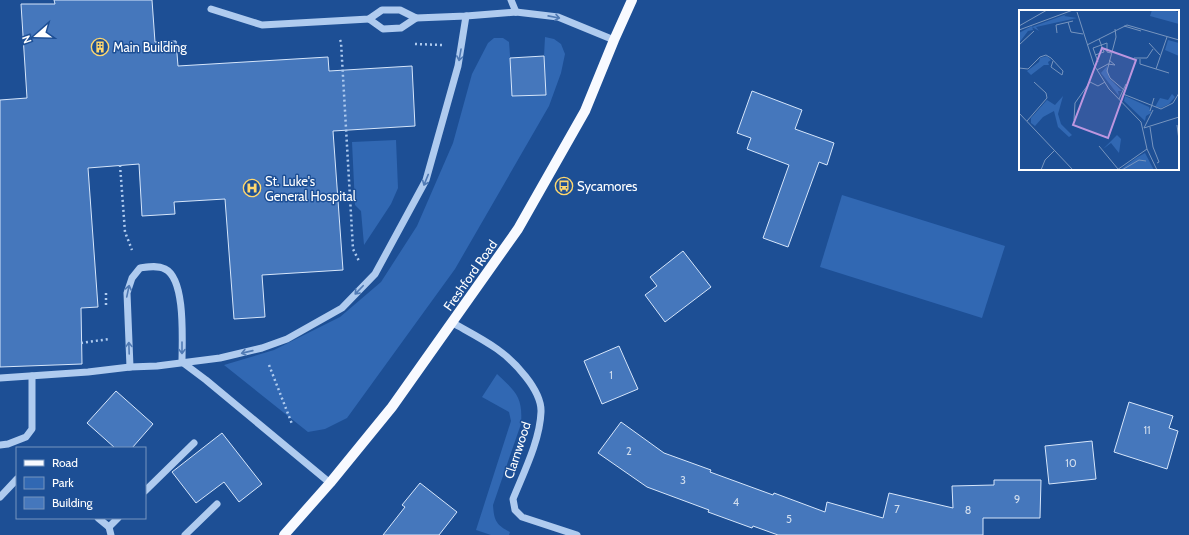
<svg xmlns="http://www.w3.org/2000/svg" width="1189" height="535" viewBox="0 0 1189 535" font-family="Cabin,sans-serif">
<rect width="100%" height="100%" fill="#1d4f95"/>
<!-- green -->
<g fill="#3168b3">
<path d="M545,37L554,39L561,44L565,54L561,73L549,106L455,269L347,418L325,429L308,432L224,365L274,350L340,317L381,282L417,226L453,143L472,74L488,43L494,38H503L509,42L513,96L546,95L544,56Z"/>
<path d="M396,140L398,188L391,204L364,245L361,211L355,205L352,142Z"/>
<path d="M842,195L1005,246L982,318L820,267Z"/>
<path d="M497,374C516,392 523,397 521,424L493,505C494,520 496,525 510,532L509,535H491L476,530L511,421L509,412L482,397Z"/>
</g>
<!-- building -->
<g fill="#4577bc" stroke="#d6e6fb">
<path d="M54,0H152L155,42L176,41L178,66L328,57L329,71L412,66L415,126L333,131L343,270L262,275L265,317L234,319L225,199L174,202L175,214L142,216L139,164L88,168L98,307L81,308L82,364L0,367V100L27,98L21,4H55Z"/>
<path d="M544,56L546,95L512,96L510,58Z"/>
<path d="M752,91L802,110L795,129L834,143L827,165L819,162L788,247L763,238L789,165L747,149L751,138L737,133Z"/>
<path d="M683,251L711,287L665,322L645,295L657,286L650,277Z"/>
<path d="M619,346L638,389L602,404L584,361Z"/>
<path d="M116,391L153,424L132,448H115L87,423Z"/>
<path d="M1129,402L1173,416L1169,428L1178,431L1167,469L1114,452Z"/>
<path d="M621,422L664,453L711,470L710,472L773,495L774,493L825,512L827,502L883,518L889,493L953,508L952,486L994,485V480H1041L1040,518H983V535H778L753,526L752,528L708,512L709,510L647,487L598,453Z"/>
<path d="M222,433L262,484L239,502L224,482L196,503L172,472Z"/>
<path d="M1092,441L1096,479L1049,484L1045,446Z"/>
<path d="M420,483L457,512L439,535H383L405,507L402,505Z"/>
</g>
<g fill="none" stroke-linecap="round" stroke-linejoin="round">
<!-- path -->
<g stroke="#afcbef" stroke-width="2.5" stroke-dasharray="2 3" stroke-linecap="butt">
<path d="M340,40L341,42L353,249L359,261"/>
<path d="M415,44L442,45"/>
<path d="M120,165L125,232L132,250"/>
<path d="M106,305V292"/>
<path d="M81,343L109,339"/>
<path d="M269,365L292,424"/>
</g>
<!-- minor -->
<g stroke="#afcbef" stroke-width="7">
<path d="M511,0L516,12"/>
<path d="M211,9L262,25L369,19L382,10H400L416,18L466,16L516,12L558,17L614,40"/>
<path d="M369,19L383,29L401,28L416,18"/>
<path d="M453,323C467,331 483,339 497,349C514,361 542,390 541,412C540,440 524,472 513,499L515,510L522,517L577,535"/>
<path d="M130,367L127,293L132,278L140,268C148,267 157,265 165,269C186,279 182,341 182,362L206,380L330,483"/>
<path d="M0,378L88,372L130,367L157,366L220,358L262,348L287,339L342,308L375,274L426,180L458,66L466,16"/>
<path d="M0,445L8,444L26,437L32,429V376"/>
<path d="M145,491L194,443"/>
<path d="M0,497L17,479"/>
<path d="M98,518L109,527L111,535"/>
<path d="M109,527L118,518"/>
<path d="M185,535L217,504"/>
</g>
<!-- major -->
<path stroke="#f8faff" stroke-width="10" d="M284,535L330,483L392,407L518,229L585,111L614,40L632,0"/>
</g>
<!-- one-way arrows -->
<defs><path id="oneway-shaft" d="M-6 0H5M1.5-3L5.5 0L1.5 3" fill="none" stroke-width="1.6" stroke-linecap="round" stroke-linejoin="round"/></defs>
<g stroke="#507ab4">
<use href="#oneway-shaft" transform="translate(554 17) rotate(11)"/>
<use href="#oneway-shaft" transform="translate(460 55) rotate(100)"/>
<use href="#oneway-shaft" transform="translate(426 180) rotate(112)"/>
<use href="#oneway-shaft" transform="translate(359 290) rotate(134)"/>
<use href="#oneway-shaft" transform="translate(128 291) rotate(-78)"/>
<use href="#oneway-shaft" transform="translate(129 348) rotate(-92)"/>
<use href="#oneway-shaft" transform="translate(182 348) rotate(90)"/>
<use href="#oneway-shaft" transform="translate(247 352) rotate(167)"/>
</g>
<!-- icons -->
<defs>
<symbol id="building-ring" viewBox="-11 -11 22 22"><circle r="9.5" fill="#1d4f95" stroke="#ffd86e" stroke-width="1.5"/><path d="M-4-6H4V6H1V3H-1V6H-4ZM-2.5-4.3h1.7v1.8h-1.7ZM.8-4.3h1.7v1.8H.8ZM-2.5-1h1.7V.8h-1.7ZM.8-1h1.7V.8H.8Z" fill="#ffd86e"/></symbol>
<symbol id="bus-ring" viewBox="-11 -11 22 22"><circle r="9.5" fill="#1d4f95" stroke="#ffd86e" stroke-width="1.5"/><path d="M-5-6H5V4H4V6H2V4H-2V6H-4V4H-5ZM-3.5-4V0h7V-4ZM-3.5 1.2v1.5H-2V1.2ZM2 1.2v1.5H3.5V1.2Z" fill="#ffd86e"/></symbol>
<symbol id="hospital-ring" viewBox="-11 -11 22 22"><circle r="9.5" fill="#1d4f95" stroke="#ffd86e" stroke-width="1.5"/><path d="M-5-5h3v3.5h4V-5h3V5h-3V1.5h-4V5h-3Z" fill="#ffd86e"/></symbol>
</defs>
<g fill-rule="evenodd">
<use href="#building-ring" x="90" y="37" width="20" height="20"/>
<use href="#bus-ring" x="554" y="176" width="20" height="20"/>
<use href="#hospital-ring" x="242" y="178" width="20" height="20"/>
</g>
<g text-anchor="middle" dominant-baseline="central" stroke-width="3" stroke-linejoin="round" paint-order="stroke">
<!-- number labels -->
<g font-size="11" fill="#d0ddee">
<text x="611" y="375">1</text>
<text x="1147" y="430">11</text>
<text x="629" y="451">2</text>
<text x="1071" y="463">10</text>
<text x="683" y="480">3</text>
<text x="1017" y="499">9</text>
<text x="736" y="502">4</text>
<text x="897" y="509">7</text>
<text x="968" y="510">8</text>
<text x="789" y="519">5</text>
</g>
<!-- poi labels -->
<g font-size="13" fill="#fff" stroke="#1d4f95" text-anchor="start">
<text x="113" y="47">Main Building</text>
<text x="265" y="181">St. Luke's<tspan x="265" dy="15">General Hospital</tspan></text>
<text x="577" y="186">Sycamores</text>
</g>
<!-- street labels -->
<g font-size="13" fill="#fff" stroke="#1d4f95">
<text transform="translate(470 275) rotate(-55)">Freshford Road</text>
<text transform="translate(517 450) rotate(-72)">Clarnwood</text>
</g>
</g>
<!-- overview -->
<g transform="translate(1019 10)">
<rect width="160" height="160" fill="#1d4f95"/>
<path d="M133,0H155L160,3V14L131,6ZM48,4L45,6L58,8L17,17L20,21L13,17ZM13,16L14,20L9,21L0,33V23ZM149,30L160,33V46L146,40ZM28,46L32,50L29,52L30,55H25L12,65L8,61L20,52L21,48ZM88,56L90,68L103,81H99L100,86L82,63ZM153,84L156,87L150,94L142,98L136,97L141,88L149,90ZM44,86L39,104L42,114L53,125L50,127L39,117L35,101L24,107L16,116L12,113V108L28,90L36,95ZM106,86L130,97L132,103L127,106L126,111L105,91ZM98,125L102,129L100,143L92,133L84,139ZM126,143L135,160H101L117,148Z" fill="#3168b3"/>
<path fill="none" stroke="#7795bf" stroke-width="1" d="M58,2L75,55L90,79L122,112L128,139L138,160M49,12L52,22L64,24M0,16L28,0M105,16L122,21M96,19L97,27L88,61L91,68L105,80M0,20L54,0M38,23L37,15L54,11M130,33L141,45M0,35L15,21M68,35L108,15L160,30M76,45L85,42L80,29M115,48H128L134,39M121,49V54L150,63M79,52L74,38L88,33V42L92,43M0,58L9,59L21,47L27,45L32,48L44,61L43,65L32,57L34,51M137,59L148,27M78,60L89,54L96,55L90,50M104,84L142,99L154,93L160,83M100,89L107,74M131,101L135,88M0,103L54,160M55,110L56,93L71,72L79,76L86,72M8,111L28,88L27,83L15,72M158,115L160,130M131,117L134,137L140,152L138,153M125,118L160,107M125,118L134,100M80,136L99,159M22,160L26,150L36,140M98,160L128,139M103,160L120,150L127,151"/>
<path fill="#bd96df" fill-opacity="0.15" stroke="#bd96df" stroke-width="2" d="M83,38L117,50L89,128L54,115Z"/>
<rect width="160" height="160" fill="none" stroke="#fff" stroke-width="2"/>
</g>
<!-- legend -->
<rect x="16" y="447" width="130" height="72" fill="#1d4f95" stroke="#7795bf"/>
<rect x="24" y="460" width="20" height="6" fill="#f8faff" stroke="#7795bf"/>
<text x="52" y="467" font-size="12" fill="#ffffff">Road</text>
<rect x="24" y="477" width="20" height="12" fill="#3168b3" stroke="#7795bf"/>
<text x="52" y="487" font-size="12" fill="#ffffff">Park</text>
<rect x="24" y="497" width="20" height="12" fill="#4577bc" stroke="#7795bf"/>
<text x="52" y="507" font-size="12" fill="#ffffff">Building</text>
<!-- north arrow -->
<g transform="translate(36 36) rotate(250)" stroke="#1d4f95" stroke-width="3" paint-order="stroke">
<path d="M0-3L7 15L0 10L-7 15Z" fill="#ffffff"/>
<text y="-6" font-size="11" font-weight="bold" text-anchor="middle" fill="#ffffff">N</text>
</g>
</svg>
